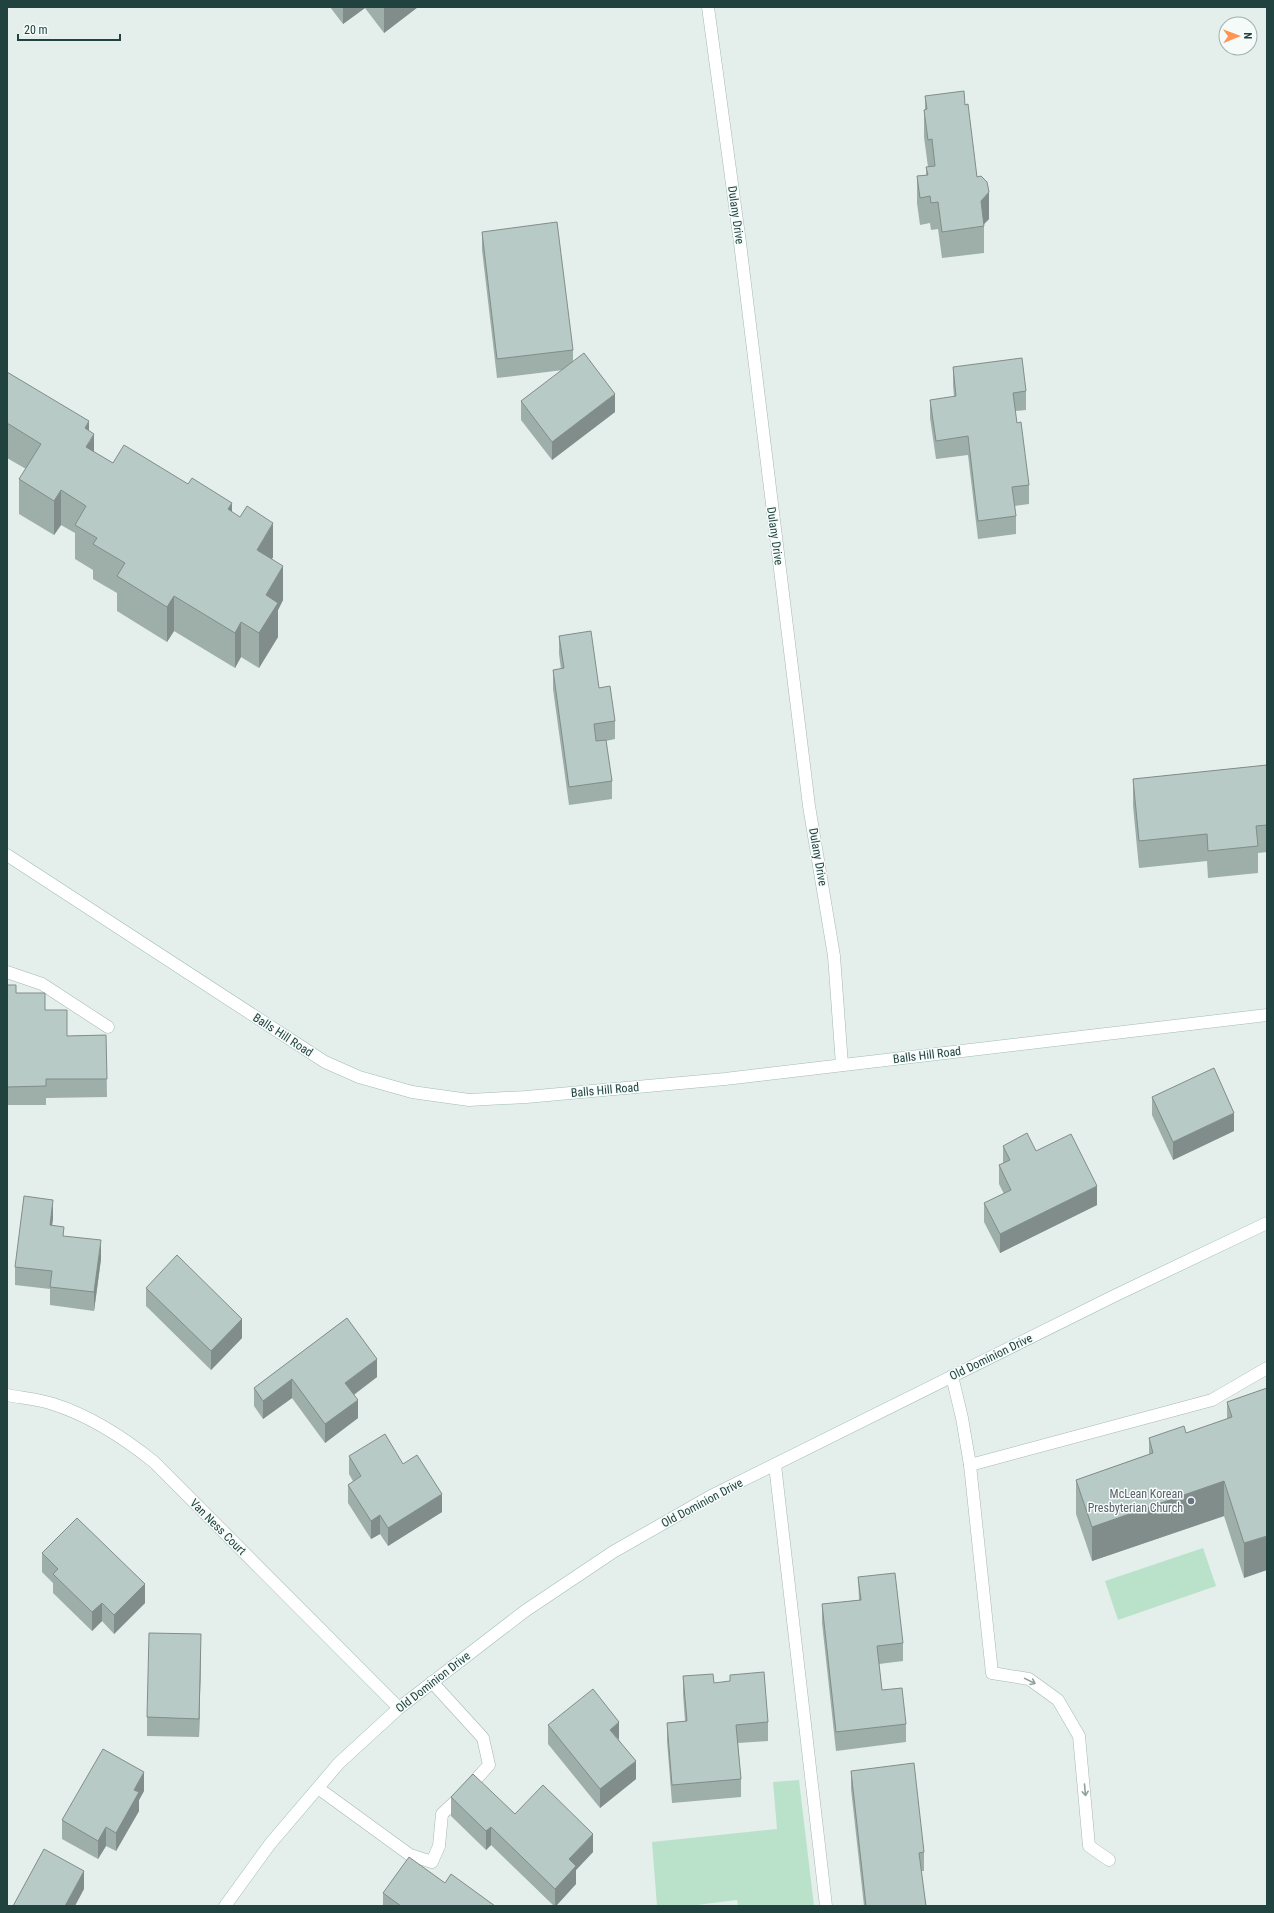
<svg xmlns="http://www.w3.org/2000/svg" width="1274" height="1913" viewBox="0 0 1274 1913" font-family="'Roboto Condensed',sans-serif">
<rect width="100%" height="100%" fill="#e4efeb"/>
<!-- green -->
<g fill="#bae2cb">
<path d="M1203,1548L1216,1586L1118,1620L1105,1581Z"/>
<path d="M799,1780L814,1906H738L737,1900L689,1906H657L652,1842L777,1829L773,1782Z"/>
</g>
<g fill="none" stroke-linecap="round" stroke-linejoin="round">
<defs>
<g id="lane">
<path d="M7,972L42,984L108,1027"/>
<path d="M952,1376L962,1418L970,1465L1212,1400L1267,1368"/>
<path d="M775,1465L826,1906"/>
<path d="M970,1465L992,1673L1029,1679L1058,1700L1079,1736L1089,1846L1109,1860"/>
<path d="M318,1788L410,1855L432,1862L439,1846L442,1814L460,1797L489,1765L483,1738L432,1682"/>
</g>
<g id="street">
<path d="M708,7L740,243L809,806L834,956L842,1065"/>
<path d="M7,1395C22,1398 38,1399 53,1404C91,1416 123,1437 154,1462L399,1708"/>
</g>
<g id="secondary">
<path d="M7,855L325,1062L359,1077L412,1092L469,1100L526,1097L725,1079L1267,1015"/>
<path d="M225,1906L270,1844L339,1763L399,1708L525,1611L613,1552L713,1495L1114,1296L1267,1223"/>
</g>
</defs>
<!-- lane casing -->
<use href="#lane" stroke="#a5b8b4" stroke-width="13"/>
<!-- street casing -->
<use href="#street" stroke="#a5b8b4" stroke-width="13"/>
<!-- secondary casing -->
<use href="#secondary" stroke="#a0bcb7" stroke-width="13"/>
<!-- lane -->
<use href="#lane" stroke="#fff" stroke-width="12"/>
<!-- street -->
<use href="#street" stroke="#fff" stroke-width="12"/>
<!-- secondary -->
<use href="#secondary" stroke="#fff" stroke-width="12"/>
</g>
<!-- wall -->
<g fill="#9eaea9">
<path d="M330,7H418L384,33L365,8L343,24Z"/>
<path d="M925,96L965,105L977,177L989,219L984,224V253L942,258L938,229L931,230L930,223L920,225L917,203V176L926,175V167H932H928L924,137V110H925Z"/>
<path d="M482,232L573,350V362L615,412L552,460L521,420V401L563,370L497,378L482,250Z"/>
<path d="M953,367L1026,391V410L1015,411L1017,423L1029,485V504L1015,506L1016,516V534L978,539L968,455L936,459L930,418V400L954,397L953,385Z"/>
<path d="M7,372L94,452L113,463L232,512L273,557L272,559L283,600L278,610V637L259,668L241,657L235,668L174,631L167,642L117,611V593L93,579V570L75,559V533L61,525L54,535L19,514V479L26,469L7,458Z"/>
<path d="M559,636L599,688L615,721V739L606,741L612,781V799L569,805L553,689V670L561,669L559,654Z"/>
<path d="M1267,765V852L1258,853V873L1208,878L1207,861L1139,868L1133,806V779Z"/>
<path d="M7,985L16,993L45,1010L67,1036L106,1035L107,1097L46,1098V1105H7Z"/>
<path d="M1152,1097L1234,1131L1173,1160L1152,1115Z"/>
<path d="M1003,1146L1036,1151L1097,1205L1000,1253L984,1222V1203L1004,1194L999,1184V1165L1003,1163Z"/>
<path d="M53,1218L52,1225L64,1236L101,1259L94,1311L50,1305V1289L15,1285V1267Z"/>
<path d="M146,1288L242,1338L211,1370L146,1306Z"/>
<path d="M347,1318L377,1377L354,1395L358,1418L325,1443L292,1398L263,1419L254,1406V1388Z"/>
<path d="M1267,1388L1244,1578L1224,1516L1092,1561L1076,1514V1480L1149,1454V1438L1186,1433L1227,1419V1402Z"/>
<path d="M349,1456L403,1464L442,1512L388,1546L380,1534L371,1539L348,1503V1485L353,1481L349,1474Z"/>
<path d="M42,1553L145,1603L114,1634L102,1621L92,1631L53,1593V1583L42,1572Z"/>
<path d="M858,1577L903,1643V1661L879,1664L882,1690L906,1724V1742L836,1751L822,1623V1604L859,1600Z"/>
<path d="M201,1652L199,1737L147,1736V1717Z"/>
<path d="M683,1676L714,1683L768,1722V1741L738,1743L741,1779V1797L672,1803L667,1741V1723L685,1721L683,1694Z"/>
<path d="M548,1725L619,1740L636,1779L600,1808L548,1744Z"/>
<path d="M851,1771L924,1852V1871H921L926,1906H864L851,1789Z"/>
<path d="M144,1791L139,1800V1811L116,1851L106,1846L98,1859L62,1839V1820Z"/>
<path d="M451,1797L515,1814L593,1852L576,1870V1884L556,1906H554L491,1845L486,1850L451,1816Z"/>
<path d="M445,1883L495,1906H383V1893Z"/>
</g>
<!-- shaded-wall -->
<g fill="#818d8a">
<path d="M343,7H365V8L343,24Z"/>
<path d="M384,7H418L384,33Z"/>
<path d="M989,192V219L982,226L981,201Z"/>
<path d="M615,394V412L552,460V442Z"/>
<path d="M89,421V443L94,434V469L85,463V428Z"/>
<path d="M61,490V525L54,535V501Z"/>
<path d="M232,503V538L228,509Z"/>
<path d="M273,523V557L257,584V550Z"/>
<path d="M283,566V600L278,610V637L259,668V633L266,595Z"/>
<path d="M174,596V631L167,642V607Z"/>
<path d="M241,622V657L235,668V633Z"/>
<path d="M1234,1113V1131L1173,1160V1142Z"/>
<path d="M1097,1186V1205L1000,1253V1234Z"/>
<path d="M53,1200V1218L50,1243V1225Z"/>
<path d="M101,1240V1259L94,1311V1292Z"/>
<path d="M242,1319V1338L211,1370V1351Z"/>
<path d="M377,1359V1377L345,1401V1383Z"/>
<path d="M292,1379V1398L263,1419V1401Z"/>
<path d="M358,1400V1418L325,1443V1424Z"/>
<path d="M1224,1481V1516L1092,1561V1527Z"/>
<path d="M442,1494V1512L388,1546V1528Z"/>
<path d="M380,1515V1534L371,1539V1521Z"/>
<path d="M1267,1536V1570L1244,1578V1543Z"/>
<path d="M145,1584V1603L114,1634V1615Z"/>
<path d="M102,1603V1621L92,1631V1612Z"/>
<path d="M201,1634V1652L199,1737V1719Z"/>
<path d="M619,1722V1740L610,1730Z"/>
<path d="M636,1761V1779L600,1808V1789Z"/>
<path d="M144,1772V1791L139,1800V1811L116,1851V1833L134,1790Z"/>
<path d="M106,1827V1846L98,1859V1841Z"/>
<path d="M491,1827V1845L486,1850V1831Z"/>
<path d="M593,1834V1852L576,1870V1884L556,1906H555V1889L569,1859Z"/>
<path d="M84,1871V1889L75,1906H65Z"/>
</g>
<!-- building -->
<g fill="#b8cac5" stroke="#818d8a">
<path d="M964,91L965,105L968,104L977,177L981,176L987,182L989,192L981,201L984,226L942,232L938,202L931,203L930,196L920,198L917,176L928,175L926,167L935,166L932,139L928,140L924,110L927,109L925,96Z"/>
<path d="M557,222L573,350L497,359L482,232Z"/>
<path d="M584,353L615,394L552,442L521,401Z"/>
<path d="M1022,358L1026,391L1013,393L1017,423L1021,422L1029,485L1012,487L1016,516L978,521L968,436L936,441L930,400L956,396L953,367Z"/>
<path d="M7,372L89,421L85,428L94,434L86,447L113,463L124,445L188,484L192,478L232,503L228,509L240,517L247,506L273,523L257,550L283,566L266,595L278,603L259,633L241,622L235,633L174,596L167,607L117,576L125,563L93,544L97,538L75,525L86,506L61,490L54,501L19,479L41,444L7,423Z"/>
<path d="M591,631L599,688L610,686L615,721L594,724L596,741L606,740L612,781L569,787L553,670L564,668L559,636Z"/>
<path d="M1267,765V825L1256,826L1258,846L1208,851L1207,834L1139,841L1133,779Z"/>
<path d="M7,985H16V993H45V1010H67V1036L106,1035L107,1079H46V1086L7,1087Z"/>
<path d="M1214,1068L1234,1113L1173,1142L1152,1097Z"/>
<path d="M1027,1133L1036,1151L1071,1134L1097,1186L1000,1234L984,1203L1011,1190L999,1165L1010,1160L1003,1146Z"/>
<path d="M24,1196L53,1200L50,1225L64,1227L63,1236L101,1240L94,1292L50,1287L52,1271L15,1267Z"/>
<path d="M177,1255L242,1319L211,1351L146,1288Z"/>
<path d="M347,1318L377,1359L345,1383L358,1400L325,1424L292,1379L263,1401L254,1388Z"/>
<path d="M1267,1388V1536L1244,1543L1224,1481L1092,1527L1076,1480L1153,1453L1149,1438L1184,1426L1186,1433L1232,1417L1227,1402Z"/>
<path d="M385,1434L403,1464L417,1455L442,1494L388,1528L380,1515L371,1521L348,1485L361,1476L349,1456Z"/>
<path d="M77,1518L145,1584L114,1615L102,1603L92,1612L53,1574L58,1569L42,1553Z"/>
<path d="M895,1573L903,1643L877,1646L882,1690L902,1688L906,1724L836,1732L822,1604L861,1600L858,1577Z"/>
<path d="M149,1633L201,1634L199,1719L147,1717Z"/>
<path d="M764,1672L768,1722L736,1725L741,1779L672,1785L667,1723L687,1721L683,1676L713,1674L714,1683L730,1681V1675Z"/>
<path d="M593,1689L619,1722L610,1730L636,1761L600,1789L548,1725Z"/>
<path d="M103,1749L144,1772L134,1790L139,1792L116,1833L106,1827L98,1841L62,1820Z"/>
<path d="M914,1763L924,1852L919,1853L926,1906H866L851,1771Z"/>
<path d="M473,1774L515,1814L543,1785L593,1834L569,1859L576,1866L555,1889L491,1827L486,1831L451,1797Z"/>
<path d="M44,1849L84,1871L65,1906H13Z"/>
<path d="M409,1857L445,1883L451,1874L495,1906H401L383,1893Z"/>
</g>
<!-- one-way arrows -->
<defs><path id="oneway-shaft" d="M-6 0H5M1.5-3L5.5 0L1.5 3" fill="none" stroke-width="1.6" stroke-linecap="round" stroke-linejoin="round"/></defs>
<g stroke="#90a19f">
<use href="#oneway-shaft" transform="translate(1030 1681) rotate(26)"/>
<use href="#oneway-shaft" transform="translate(1085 1790) rotate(85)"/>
</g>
<!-- markers -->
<circle fill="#6b7280" stroke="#f5fbf9" stroke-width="1.5" cx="1191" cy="1501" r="4"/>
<g text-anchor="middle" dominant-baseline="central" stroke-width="3" stroke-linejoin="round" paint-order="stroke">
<!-- street labels -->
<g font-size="12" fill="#20433f" stroke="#f5fbf9">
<text transform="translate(736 215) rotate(82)">Dulany Drive</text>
<text transform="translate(775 536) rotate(82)">Dulany Drive</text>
<text transform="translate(818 857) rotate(80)">Dulany Drive</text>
<text transform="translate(283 1035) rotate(33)">Balls Hill Road</text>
<text transform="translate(927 1055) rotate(-7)">Balls Hill Road</text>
<text transform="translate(605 1090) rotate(-5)">Balls Hill Road</text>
<text transform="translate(991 1357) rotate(-26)">Old Dominion Drive</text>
<text transform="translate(702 1503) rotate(-28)">Old Dominion Drive</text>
<text transform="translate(218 1527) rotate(45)">Van Ness Court</text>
<text transform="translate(433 1682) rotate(-38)">Old Dominion Drive</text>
</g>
<!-- worship labels -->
<g font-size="12" fill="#5b616d" stroke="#f5fbf9" text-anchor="end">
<text x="1183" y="1494">McLean Korean<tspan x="1183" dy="14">Presbyterian Church</tspan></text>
</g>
</g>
<!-- border -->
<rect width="1274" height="1913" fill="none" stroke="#20433f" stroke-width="16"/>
<!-- north arrow -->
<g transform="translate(1238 36) rotate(89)"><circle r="19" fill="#f5fbf9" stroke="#a0b1af"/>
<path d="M0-3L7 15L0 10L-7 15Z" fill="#ff9551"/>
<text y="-6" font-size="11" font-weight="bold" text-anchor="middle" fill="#20433f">N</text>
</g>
<!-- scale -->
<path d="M18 34v6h102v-6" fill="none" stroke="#20433f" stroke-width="2"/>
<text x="24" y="34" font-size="12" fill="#20433f" stroke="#f5fbf9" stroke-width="3" paint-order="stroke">20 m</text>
</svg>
